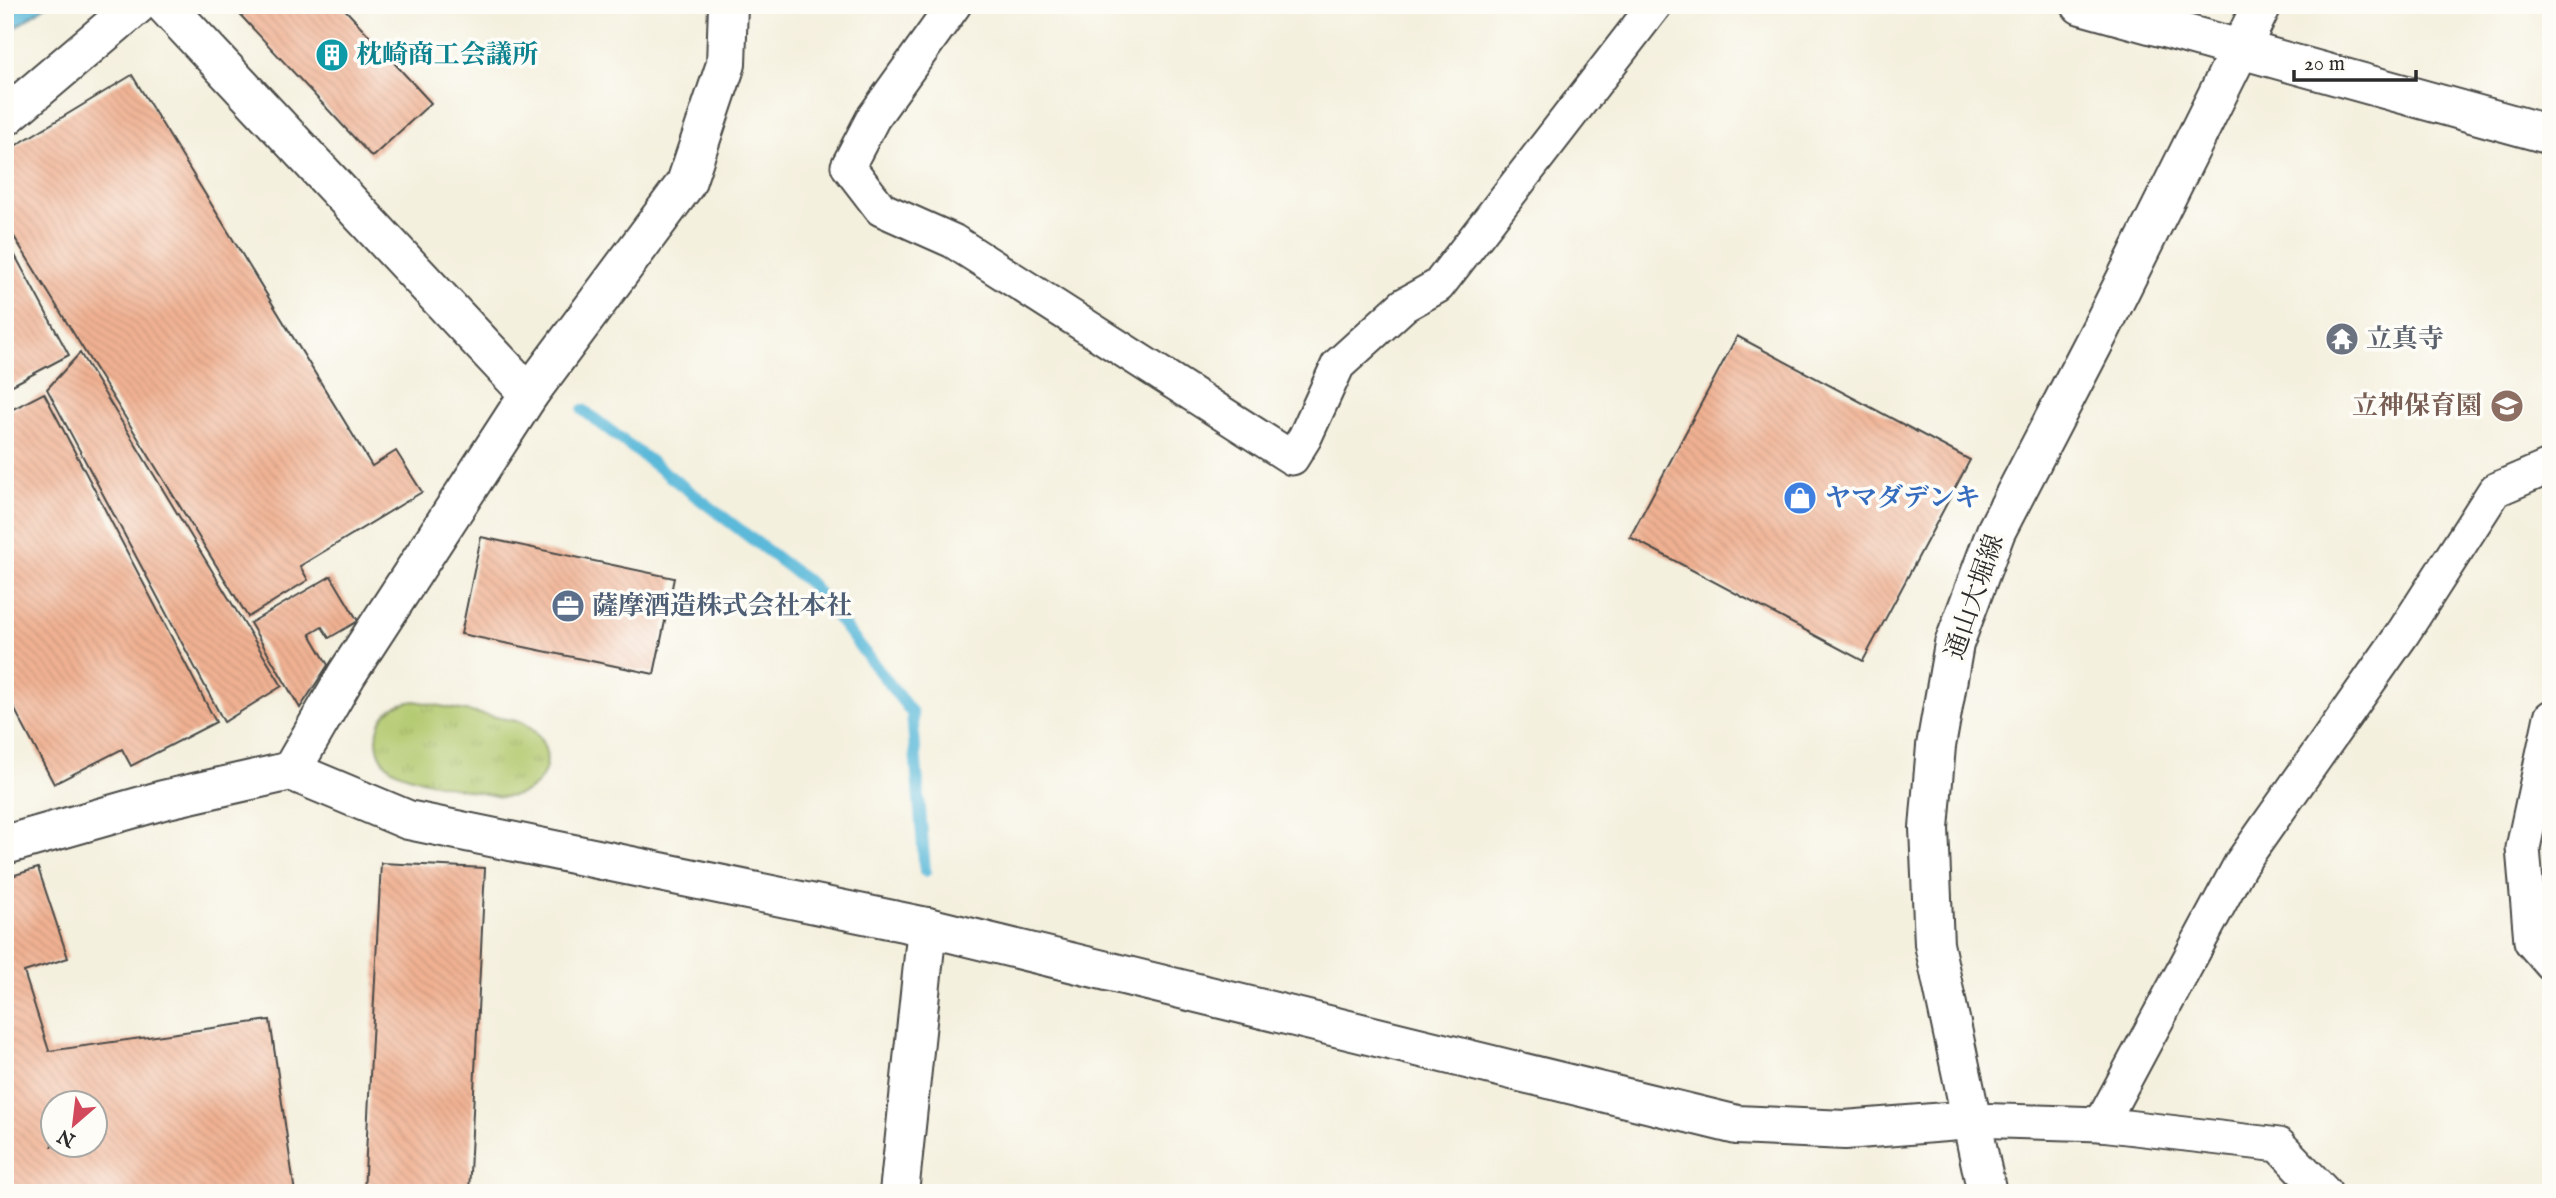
<svg xmlns="http://www.w3.org/2000/svg" width="2556" height="1198" viewBox="0 0 2556 1198" font-family="'IM FELL English','Noto Serif JP',serif">
<defs>
<pattern id="park-tufts" width="24" height="20" patternUnits="userSpaceOnUse" patternTransform="scale(1.75)"><rect width="24" height="20" fill="#b2c96e"/><path d="M3 7l-1-3M5 7V3M7 7l1-3M15 17l-1-3M17 17v-4M19 17l1-3" fill="none" stroke="#99ad5f"/></pattern>
<pattern id="building-back-hatch" width="6" height="6" patternUnits="userSpaceOnUse" patternTransform="scale(1.75)"><rect width="6" height="6" fill="#f0b192"/><path d="M-1 5l2 2M0 0l6 6M5-1l2 2" fill="none" stroke="#ce987e"/></pattern>
</defs>
<rect width="100%" height="100%" fill="#fdfcf7"/>
<filter id="ink" filterUnits="userSpaceOnUse"><feTurbulence type="fractalNoise" baseFrequency=".0143" numOctaves="2"/><feDisplacementMap in="SourceGraphic" scale="14" xChannelSelector="R" yChannelSelector="G"/><feConvolveMatrix kernelMatrix="1 2 1 2 8 2 1 2 1" color-interpolation-filters="sRGB"/></filter>
<filter id="wash" filterUnits="userSpaceOnUse"><feTurbulence type="fractalNoise" baseFrequency=".00686" numOctaves="4" result="noise"/><feDisplacementMap in="SourceGraphic" scale="28" xChannelSelector="R" yChannelSelector="G"/><feGaussianBlur stdDeviation="1.57" result="paint"/><feColorMatrix in="noise" values="0 0 0 0 0 0 0 0 0 0 0 0 0 0 0 0 0 1.4 0 .05"/><feComposite in="paint" operator="in"/></filter>
<g filter="url(#wash)">
<rect width="100%" height="100%" fill="#f4f0de"/>
<!-- park -->
<path fill="url(#park-tufts)" stroke="#6e7a4c" stroke-width="2" d="M415,701L521,722C564,745 550,798 501,797C478,792 406,780 391,768C377,758 374,739 380,723C386,708 400,703 415,701Z"/>
<!-- water -->
<path fill="#5bb9d9" stroke="#437282" stroke-width="2" d="M5,5H47L5,35Z"/>
<g fill="none" stroke-linecap="round" stroke-linejoin="round">
<!-- stream -->
<path stroke="#5bb9d9" stroke-width="12" d="M583,410L811,584L912,713L925,871"/>
</g>
<g id="blocks">
<!-- building -->
<g fill="url(#building-back-hatch)" fill-rule="evenodd">
<path d="M233,5H341L431,103L372,157L232,6Z"/>
<path d="M132,75L372,466L396,451L422,492L300,566L308,580L248,617L5,222V152Z"/>
<path d="M5,237L69,355L5,389Z"/>
<path d="M1737,336L1970,460L1863,661L1630,537Z"/>
<path d="M80,353L282,686L224,722L47,389Z"/>
<path d="M44,393L216,722L131,766L122,749L54,784L5,691V413Z"/>
<path d="M481,537L674,578L654,674L461,634Z"/>
<path d="M331,576L358,621L329,638L322,627L310,634L328,665L300,708L250,623Z"/>
<path d="M5,701L13,716L5,720Z"/>
<path d="M381,863L485,868L469,1193H364Z"/>
<path d="M38,868L68,958L24,972L49,1051L270,1020L295,1193H5V878ZM52,1104H94V1146H52Z"/>
</g>
</g>
</g>
<g filter="url(#ink)">
<use href="#blocks" fill-opacity="0" stroke="#494946" stroke-width="2"/>
<g fill="none" stroke-linecap="round" stroke-linejoin="round">
<defs>
<g id="street">
<path d="M954,5L873,118L848,166L881,209L953,241L1292,458L1305,437L1338,365L1404,305L1438,286L1655,5"/>
<path d="M2551,717L2523,848L2531,941L2551,964"/>
<path d="M1971,1120L2101,1124L2279,1145L2325,1193"/>
<path d="M2101,1124L2240,865L2403,633L2495,490L2551,466"/>
</g>
<g id="secondary">
<path d="M165,5L529,394"/>
<path d="M5,117L137,5"/>
<path d="M291,771L408,820L927,927L1737,1125L1845,1130L1971,1120"/>
<path d="M5,845L163,800L291,771L347,674L529,394L686,183L726,64L728,5"/>
<path d="M899,1193L927,927"/>
<path d="M1987,1193L1934,944L1929,828L1936,746L1954,644L1996,531L2101,329L2262,5"/>
</g>
<path id="highway" d="M2081,5L2551,135"/>
</defs>
<!-- street casing -->
<use href="#street" stroke="#494946" stroke-width="37"/>
<!-- secondary casing -->
<use href="#secondary" stroke="#494946" stroke-width="42"/>
<!-- highway casing -->
<use href="#highway" stroke="#494946" stroke-width="42"/>
<!-- street -->
<use href="#street" stroke="#fff" stroke-width="33"/>
<!-- secondary -->
<use href="#secondary" stroke="#fff" stroke-width="38"/>
<!-- highway -->
<use href="#highway" stroke="#fff" stroke-width="38"/>
</g>
</g>
<!-- icons -->
<defs>
<symbol id="building-disc" viewBox="-11 -11 22 22"><circle r="9.5" fill="#0f9aa8" stroke="#fdfcf7"/><path d="M-4-6H4V6H1V3H-1V6H-4ZM-2.5-4.3h1.7v1.8h-1.7ZM.8-4.3h1.7v1.8H.8ZM-2.5-1h1.7V.8h-1.7ZM.8-1h1.7V.8H.8Z" fill="#fff"/></symbol>
<symbol id="temple-disc" viewBox="-11 -11 22 22"><circle r="9.5" fill="#6b7280" stroke="#fdfcf7"/><path d="M0-6L5-2H3V0L6.5 2.5H4V6H1.5V3h-3V6H-4V2.5H-6.5L-3 0V-2H-5Z" fill="#fff"/></symbol>
<symbol id="school-disc" viewBox="-11 -11 22 22"><circle r="9.5" fill="#8d6e63" stroke="#fdfcf7"/><path d="M0-5L7-2L0 1L-7-2ZM-4 1L0 2.5L4 1V4Q0 6-4 4Z" fill="#fff"/></symbol>
<symbol id="shop-disc" viewBox="-11 -11 22 22"><circle r="9.5" fill="#3f7fe0" stroke="#fdfcf7"/><path d="M-5-2.5h2.3a2.7 3.5 0 0 1 5.4 0H5L5.5 6h-11ZM-1.5-2.5h3a1.5 2.3 0 0 0-3 0Z" fill="#fff"/></symbol>
<symbol id="office-disc" viewBox="-11 -11 22 22"><circle r="9.5" fill="#5c6f8a" stroke="#fdfcf7"/><path d="M-6-3h4V-5.5h4V-3h4V5H-6ZM-1-4.5V-3h2v-1.5ZM-6 0V1H6V0Z" fill="#fff"/></symbol>
</defs>
<g fill-rule="evenodd">
<use href="#building-disc" x="313" y="36" width="38" height="38"/>
<use href="#temple-disc" x="2323" y="320" width="38" height="38"/>
<use href="#school-disc" x="2488" y="387" width="38" height="38"/>
<use href="#shop-disc" x="1781" y="479" width="38" height="38"/>
<use href="#office-disc" x="549" y="587" width="38" height="38"/>
</g>
<g text-anchor="middle" dominant-baseline="central" stroke-width="7" stroke-linejoin="round" paint-order="stroke">
<!-- culture labels -->
<g font-size="26" font-weight="bold" fill="#0d838f" stroke="#fdfcf7" text-anchor="start">
<text x="356" y="55">枕崎商工会議所</text>
</g>
<!-- worship labels -->
<g font-size="26" font-weight="bold" fill="#5b616d" stroke="#fdfcf7" text-anchor="start">
<text x="2366" y="339">立真寺</text>
</g>
<!-- education labels -->
<g font-size="26" font-weight="bold" fill="#785e54" stroke="#fdfcf7" text-anchor="end">
<text x="2482" y="406">立神保育園</text>
</g>
<!-- shop labels -->
<g font-size="26" font-weight="bold" fill="#366cbe" stroke="#fdfcf7" text-anchor="start">
<text x="1825" y="498">ヤマダデンキ</text>
</g>
<!-- street labels -->
<g font-size="26" fill="#2b2b2b" stroke="#fdfcf7">
<text transform="translate(1975 597) rotate(-71)">通山大堀線</text>
</g>
<!-- service labels -->
<g font-size="26" font-weight="bold" fill="#4e5e75" stroke="#fdfcf7" text-anchor="start">
<text x="592" y="606">薩摩酒造株式会社本社</text>
</g>
</g>
<!-- margin -->
<rect width="2556" height="1198" fill="none" stroke="#fdfcf7" stroke-width="28"/>
<!-- north arrow -->
<g transform="translate(74 1124) rotate(208)"><circle r="33" fill="#fdfcf7" stroke="#a9a8a5" stroke-width="2"/>
<path d="M0-5L12 26L0 18L-12 26Z" fill="#d1495b"/>
<text y="-10" font-size="19" font-weight="bold" text-anchor="middle" fill="#2b2b2b">N</text>
</g>
<!-- scale -->
<path d="M2294 70v10h122v-10" fill="none" stroke="#2b2b2b" stroke-width="3.5"/>
<text x="2304" y="70" font-size="21" fill="#2b2b2b" stroke="#fdfcf7" stroke-width="5" paint-order="stroke">20 m</text>
</svg>
